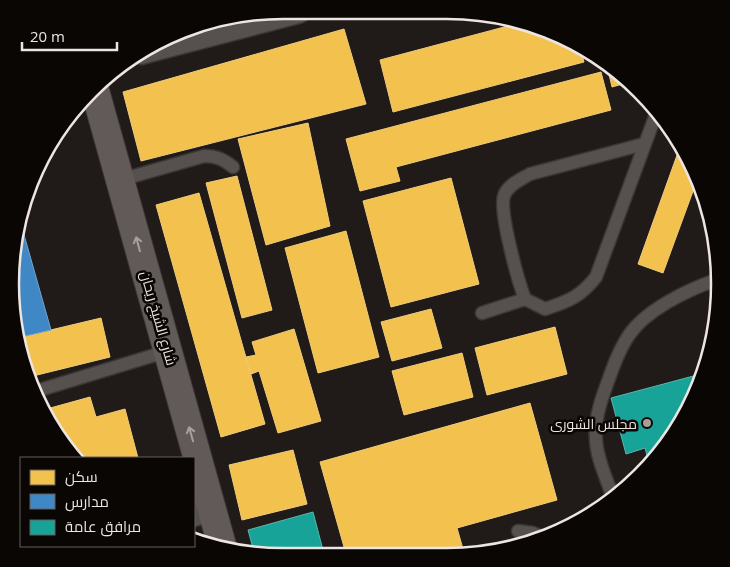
<svg xmlns="http://www.w3.org/2000/svg" width="730" height="567" viewBox="0 0 730 567" font-family="'Open Sans',Cairo,sans-serif">
<rect width="100%" height="100%" fill="#201a18"/>
<!-- homes -->
<g fill="#f2c14e" stroke="#f0cc7a">
<path d="M523,22L535,25L581,51L584,62L393,112L380,60Z"/>
<path d="M344,29L366,104L141,161L123,92Z"/>
<path d="M607,66L627,78L630,82L612,87Z"/>
<path d="M601,72L611,110L396,167L400,181L360,191L346,139Z"/>
<path d="M308,123L330,226L266,245L238,139Z"/>
<path d="M681,144L696,183L663,273L638,264Z"/>
<path d="M237,176L272,310L242,318L206,183Z"/>
<path d="M451,178L479,284L391,307L363,201Z"/>
<path d="M199,193L265,424L221,437L156,205Z"/>
<path d="M346,231L379,357L318,373L285,248Z"/>
<path d="M431,309L442,348L392,361L381,322Z"/>
<path d="M101,318L110,357L29,377L19,355L17,338Z"/>
<path d="M555,327L567,374L487,395L475,348Z"/>
<path d="M294,329L321,421L278,433L259,371L251,374L246,357L256,355L252,342Z"/>
<path d="M462,353L473,397L404,415L392,371Z"/>
<path d="M90,397L96,417L125,409L138,458H74L47,420L43,410Z"/>
<path d="M530,403L557,500L457,528L465,556L346,554L320,462Z"/>
<path d="M293,450L307,504L242,520L229,465Z"/>
</g>
<!-- schools -->
<path fill="#3f88c5" stroke="#73a4ce" d="M19,217L51,330L17,338L10,284Z"/>
<!-- public -->
<g fill="#17a398" stroke="#57b7ae">
<path d="M701,374L664,450L649,463L645,448L626,454L611,398Z"/>
<path d="M313,512L324,554L254,552L248,530Z"/>
</g>
<g fill="none" stroke-linecap="round" stroke-linejoin="round">
<defs>
<g id="service">
<path d="M644,144L530,174C522,179 507,185 504,196C499,212 518,281 525,299L545,309C569,301 580,297 596,277L656,114"/>
<path d="M120,180L204,156C216,156 223,159 233,167"/>
<path d="M482,313L525,299"/>
<path d="M35,393L43,389L168,351"/>
<path d="M612,495C606,477 597,459 596,440C594,421 600,402 607,384C613,367 619,350 629,335C646,310 687,290 716,280"/>
<path d="M518,531L533,533L544,538"/>
</g>
<g id="minor">
<path d="M141,51L298,10"/>
<path d="M194,513L212,508"/>
</g>
<path id="secondary" d="M94,87L223,549"/>
</defs>
<!-- service casing -->
<use href="#service" stroke="#3b3634" stroke-width="15"/>
<!-- minor casing -->
<use href="#minor" stroke="#3b3634" stroke-width="29"/>
<!-- secondary casing -->
<use href="#secondary" stroke="#3b3634" stroke-width="30"/>
<!-- service -->
<use href="#service" stroke="#56514f" stroke-width="12"/>
<!-- minor -->
<use href="#minor" stroke="#56514f" stroke-width="26"/>
<!-- secondary -->
<use href="#secondary" stroke="#625a59" stroke-width="28"/>
</g>
<!-- one-way arrows -->
<defs><path id="oneway-shaft" d="M-6 0H5M1.5-3L5.5 0L1.5 3" fill="none" stroke-width="1.6" stroke-linecap="round" stroke-linejoin="round" transform="scale(1.25)"/></defs>
<g stroke="#a8a09e">
<use href="#oneway-shaft" transform="translate(138 244) rotate(-105)"/>
<use href="#oneway-shaft" transform="translate(191 434) rotate(-106)"/>
</g>
<!-- markers -->
<circle fill="#a59e9b" stroke="#0a0604" stroke-width="2" cx="647" cy="423" r="5"/>
<g text-anchor="middle" dominant-baseline="central" stroke-width="5" stroke-linejoin="round" paint-order="stroke">
<!-- street labels -->
<g font-size="14" fill="#ede5e2" stroke="#0a0604">
<text transform="translate(159 318) rotate(74)">شارع الشيخ ريحان</text>
</g>
<!-- poi labels -->
<g font-size="14" fill="#ede5e2" stroke="#0a0604" text-anchor="end">
<text x="637" y="423">مجلس الشورى</text>
</g>
</g>
<!-- crop -->
<path d="M0 0H730V567H0ZM283 19H447A264 264 0 0 1 711 283V284A264 264 0 0 1 447 548H283A264 264 0 0 1 19 284V283A264 264 0 0 1 283 19Z" fill="#0a0604" fill-rule="evenodd"/>
<path fill="none" stroke="#ede5e2" stroke-width="2.5" d="M283 19H447A264 264 0 0 1 711 283V284A264 264 0 0 1 447 548H283A264 264 0 0 1 19 284V283A264 264 0 0 1 283 19Z"/>
<!-- legend -->
<rect x="20" y="457" width="175" height="90" fill="#0a0604" stroke="#655f5d"/>
<rect x="30" y="470" width="25" height="15" fill="#f2c14e" stroke="#655f5d"/>
<text x="65" y="482" font-size="15" fill="#ede5e2">سكن</text>
<rect x="30" y="494" width="25" height="15" fill="#3f88c5" stroke="#655f5d"/>
<text x="65" y="507" font-size="15" fill="#ede5e2">مدارس</text>
<rect x="30" y="520" width="25" height="15" fill="#17a398" stroke="#655f5d"/>
<text x="65" y="532" font-size="15" fill="#ede5e2">مرافق عامة</text>
<!-- scale -->
<path d="M22 42v8h95v-8" fill="none" stroke="#ede5e2" stroke-width="2.5"/>
<text x="30" y="42" font-size="15" fill="#ede5e2" stroke="#0a0604" stroke-width="4" paint-order="stroke">20 m</text>
</svg>
